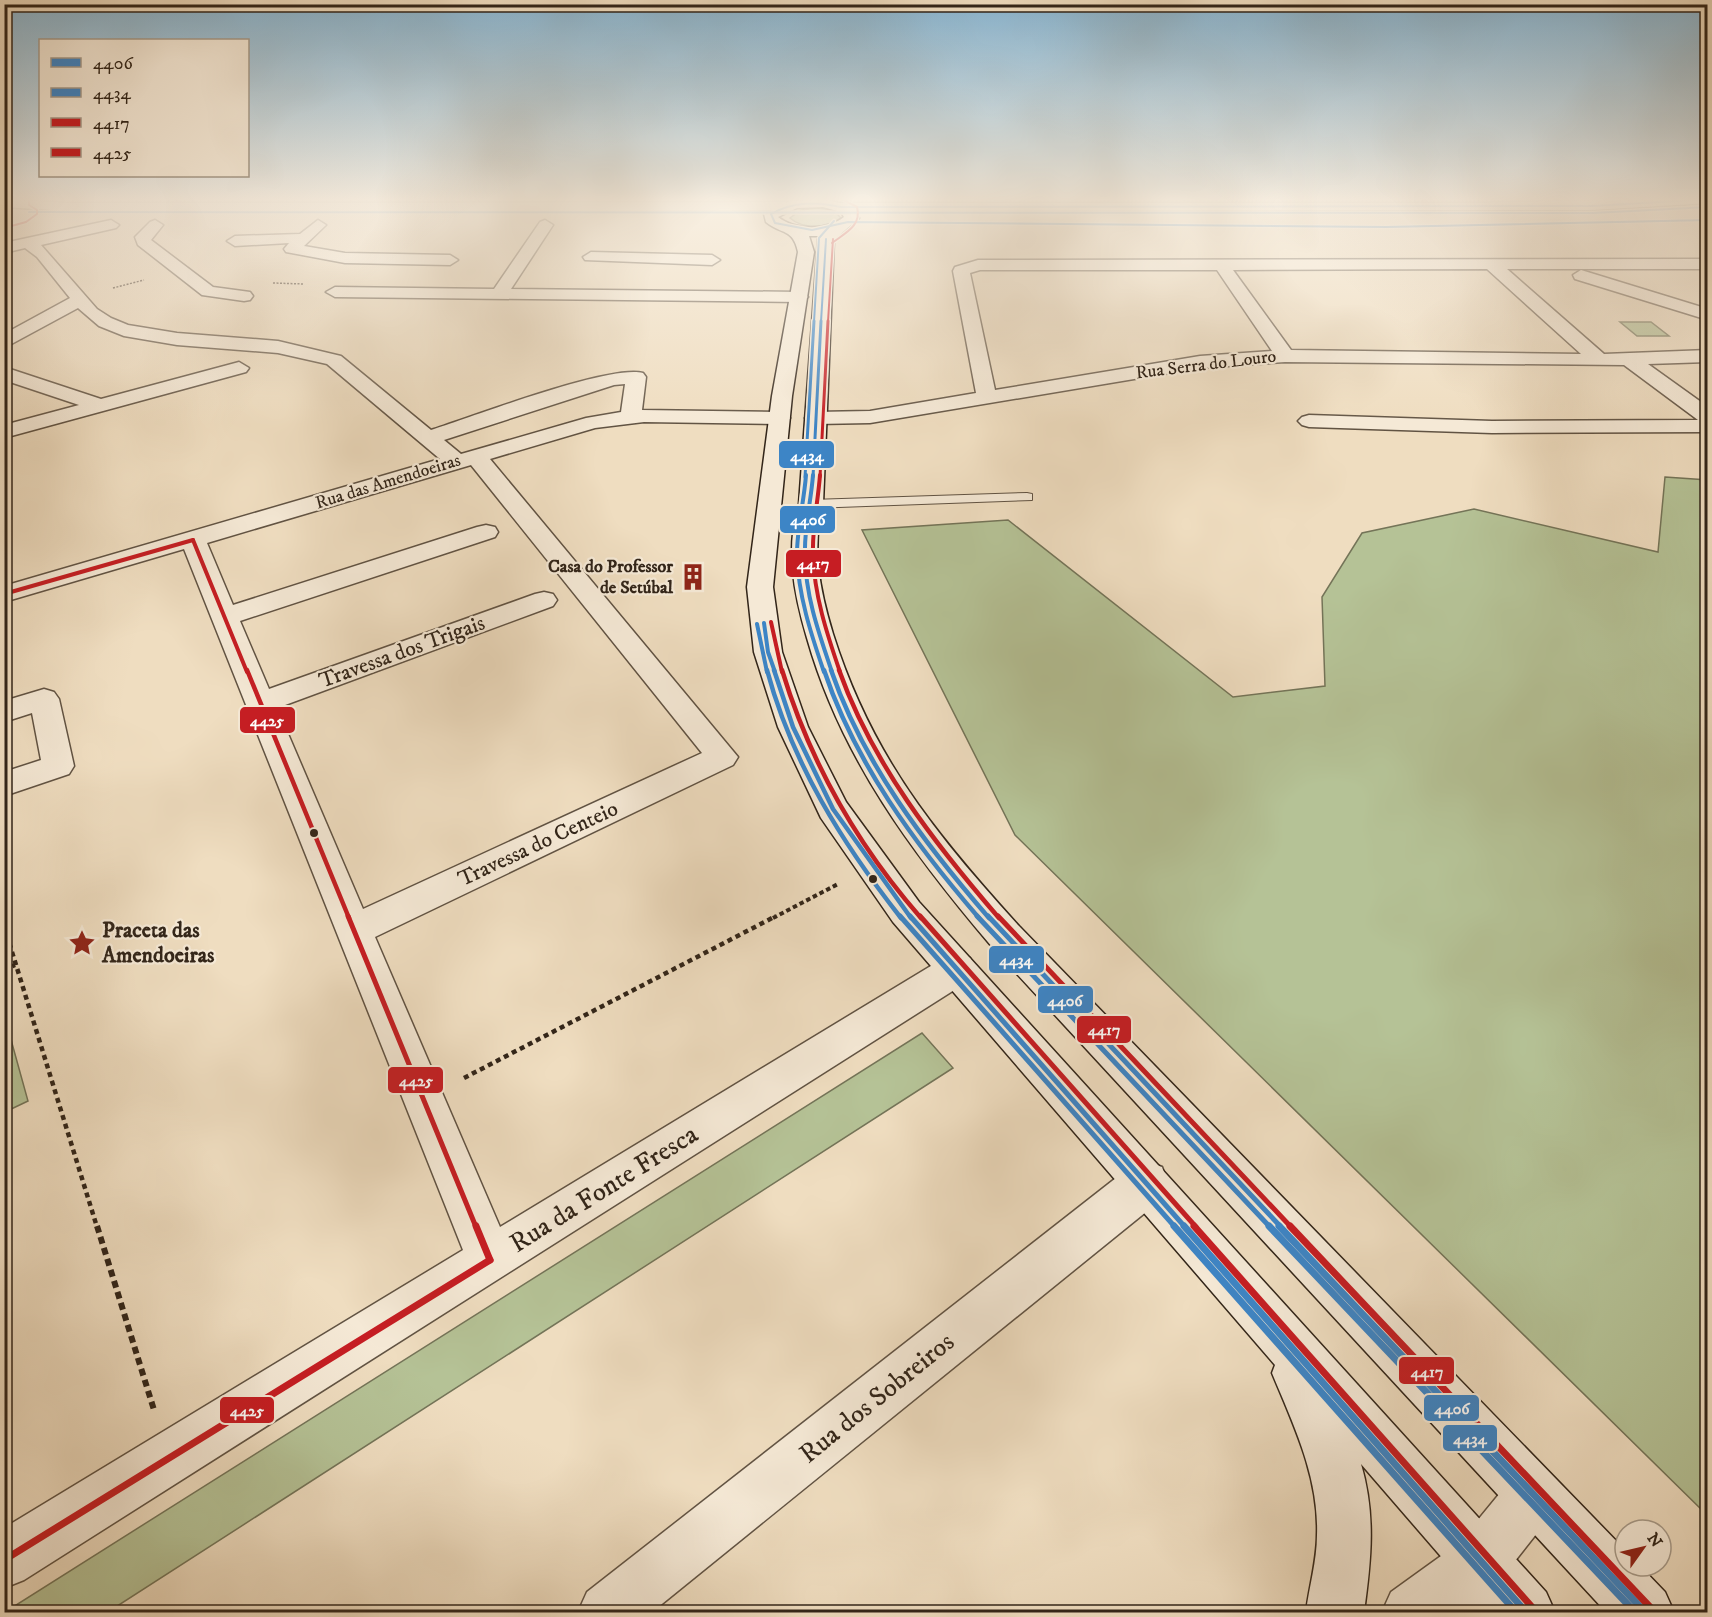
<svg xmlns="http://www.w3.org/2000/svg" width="1712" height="1617" viewBox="0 0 1712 1617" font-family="'IM FELL DW Pica',serif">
<rect width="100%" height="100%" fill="#efddc0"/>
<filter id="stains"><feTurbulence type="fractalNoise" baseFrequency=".00333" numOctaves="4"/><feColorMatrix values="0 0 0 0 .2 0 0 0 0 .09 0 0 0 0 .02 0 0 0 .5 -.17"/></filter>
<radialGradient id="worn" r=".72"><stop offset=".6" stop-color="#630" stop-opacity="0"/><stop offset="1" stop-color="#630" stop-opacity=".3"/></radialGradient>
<!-- green -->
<g fill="#b5c296" stroke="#747458" stroke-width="1.5">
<path d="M817,208L833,210L841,218C829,229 802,229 790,218L801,210Z"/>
<path d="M1620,322H1651L1669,336H1637Z"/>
<path d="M1665,477L1708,480L1707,1515L1015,835L862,530L1008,520L1233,697L1325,686L1322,597L1362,533L1474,509L1658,552Z"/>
<path d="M5,1018L28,1101L5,1112H4Z"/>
<path d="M922,1033L953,1068L108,1612H5Z"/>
</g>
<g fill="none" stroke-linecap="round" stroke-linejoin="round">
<defs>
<path id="service" d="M1027,493L1032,494V500L811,508L804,504L811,500Z"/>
<g id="minor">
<path d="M4,199L68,203L785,202L792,206L785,210L68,211L4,207Z"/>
<path d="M1638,199H1708V203L1593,210L841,211L834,207L841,203H1472Z"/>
<path d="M111,220L119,225L116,228L41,245L97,309L111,318L128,325L177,333L278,341L341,356L431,430C472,417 610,364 643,373L646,377L642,410L779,412L786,414L790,418L786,422L779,424L644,422L595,428L490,459L738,757L733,765L375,937L500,1227L944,958L957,953L970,958L976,969L970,980L24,1580L4,1588V1528L463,1250L184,549L4,602V586L440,459L327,364L278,353L177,345L124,336L99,326L78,308L4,348V334L70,298L37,257L25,248L4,253V243ZM625,384L621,412L586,418L461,454L444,440L614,385ZM471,465L702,753L363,909L277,708L553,606L557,600L553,594L544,592L535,594L269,689L240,621L495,537L498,532L495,527L486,525L477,527L233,605L207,543Z"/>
<path d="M155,220L163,225L151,240L213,287L250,292L253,296L250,300L244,301L202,295L138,245L135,237L150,222Z"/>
<path d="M318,220L326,225L304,246L345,253L450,255L458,260L450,265L345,263L286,252L284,249L289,243L235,246L227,241L235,236L300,234Z"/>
<path d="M545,220L553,225L511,289L799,292L808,297L799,302L335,297L326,292L335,287L494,289L540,222Z"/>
<path d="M591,252L712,255L720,260L712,265L585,260L583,257Z"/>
<path d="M1708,259V269H1507L1604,354L1708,350V362L1648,364L1708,407V432L1492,433L1309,427L1302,425L1298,421L1302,417L1309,415L1492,421L1698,420L1624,365L1285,362L1200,368L870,423L816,424L809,422L805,418L809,414L816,412L870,411L976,393L953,271L955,267L978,260ZM1487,269L1581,354L1291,350L1233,270ZM980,270H1217L1272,351L1200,356L995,390L970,273Z"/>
<path d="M1581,270L1708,309V320L1575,279L1573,275Z"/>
<path d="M239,362L249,368L246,372L4,438V425L79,405L4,380V367L101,399Z"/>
<path d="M44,689L54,692L59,699L74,766L69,774L4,796V772L41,760L32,713L4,722V701Z"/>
<path d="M1146,1161L1162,1167L1168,1183L1162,1199L652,1612H578L587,1592L1130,1167Z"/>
</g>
<path id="tertiary" d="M1533,1468L1552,1476L1560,1495L1552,1514L1500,1580L1484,1612H1382L1391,1592L1459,1543L1514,1476Z"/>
<path id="secondary" d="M824,199L852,206L859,218L834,240L823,504C811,548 820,591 833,634C871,755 935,834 1019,926L1625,1550V1566H1640L1665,1592L1674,1612H1606L993,948C913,854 841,758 807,638C794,594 785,549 799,504L818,239L821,236H809L814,252L792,396L773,587L782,652L808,727L846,802L919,902L1546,1592L1555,1612H1489L1361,1464C1376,1515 1371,1561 1364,1612H1306C1309,1587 1317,1561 1317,1535C1319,1477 1294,1426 1272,1373L1275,1365L893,922L821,818L778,727L754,652L747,587L772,396L798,252C793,228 782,235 766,222L764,214L790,201ZM823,207L841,212L844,217C826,231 796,231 778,217L797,208Z"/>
</defs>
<!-- service casing -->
<use href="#service" stroke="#615343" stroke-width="2"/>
<!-- minor casing -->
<use href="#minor" stroke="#615343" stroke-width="3"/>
<!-- tertiary casing -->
<use href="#tertiary" stroke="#615343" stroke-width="3"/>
<!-- secondary casing -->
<use href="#secondary" stroke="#322519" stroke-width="3"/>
<!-- path-far3 -->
<g stroke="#322519" stroke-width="1.5" stroke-dasharray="2 1.5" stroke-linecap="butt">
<path d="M273,283L304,284"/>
<path d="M113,288L144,280"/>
</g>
<!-- path-far2 -->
<path stroke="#322519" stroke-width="4" stroke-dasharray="4.5 3" stroke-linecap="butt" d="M773,918L838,884"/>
<!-- path-far1 -->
<g stroke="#322519" stroke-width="4.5" stroke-dasharray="5 4" stroke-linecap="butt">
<path d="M4,926L97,1227"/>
<path d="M4,970L15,965"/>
<path d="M464,1078L776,916"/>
</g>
<!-- path -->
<path stroke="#322519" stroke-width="6" stroke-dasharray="7 4.5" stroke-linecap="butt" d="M97,1226L154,1410"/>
<!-- service -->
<use href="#service" fill="#f5e9d6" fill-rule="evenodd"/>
<!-- minor -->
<use href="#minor" fill="#f5e9d6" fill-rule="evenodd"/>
<!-- tertiary -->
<use href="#tertiary" fill="#f5e9d6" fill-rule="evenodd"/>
<!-- secondary -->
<use href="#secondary" fill="#f5e9d6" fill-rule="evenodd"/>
<defs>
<g id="bus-1-far5">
<path d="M1708,199L1593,206L841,207C816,202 794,201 771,214L775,223L812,230L848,222L1386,227L1708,220"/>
<path d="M821,322L826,239"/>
</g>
<path id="bus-1-far4" d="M813,477L821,321"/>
<g id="bus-1-far3">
<path d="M813,475C811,502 804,528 805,554C805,595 819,634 832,672"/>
<path d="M764,623L768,652L775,672"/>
</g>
<g id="bus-1-far2">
<path d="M774,670L793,727L833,809L911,918"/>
<path d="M831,670C863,763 925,844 989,918"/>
</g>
<g id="bus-1-far1">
<path d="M910,916L1185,1227"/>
<path d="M988,916L1281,1227"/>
</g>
<g id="bus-1">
<path d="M1184,1226L1526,1612"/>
<path d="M1279,1226L1645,1612"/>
</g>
<g id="bus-2-far5">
<path d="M29,212L1593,213L1708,207"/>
<path d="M814,322L819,238L834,221"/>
</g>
<path id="bus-2-far4" d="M805,477L814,321"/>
<g id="bus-2-far3">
<path d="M806,475C804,502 797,528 797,554C798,595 811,634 824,672"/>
<path d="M757,624L767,672"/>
</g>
<g id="bus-2-far2">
<path d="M767,670C792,763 842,843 901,918"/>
<path d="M824,670C855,763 915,844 979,918"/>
</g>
<g id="bus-2-far1">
<path d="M900,916L1175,1227"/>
<path d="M977,916L1270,1227"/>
</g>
<g id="bus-2">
<path d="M1174,1226L1516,1612"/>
<path d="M1269,1226L1635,1612"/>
</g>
<g id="bus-3-far5">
<path d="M58,199H767"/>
<path d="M832,243C845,233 862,226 857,207L842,199"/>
<path d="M828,322L833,239"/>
</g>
<path id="bus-3-far4" d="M820,477L828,321"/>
<g id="bus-3-far3">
<path d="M820,475C818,502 812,528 813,554C814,595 827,634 840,672"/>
<path d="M771,622L782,672"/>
</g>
<g id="bus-3-far2">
<path d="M782,670C810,762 858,846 921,918"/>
<path d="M839,670C872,763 935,844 999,918"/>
</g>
<g id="bus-3-far1">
<path d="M920,916L1196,1227"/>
<path d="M998,916L1291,1227"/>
</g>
<g id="bus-3">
<path d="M1194,1226L1532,1607"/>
<path d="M1290,1226L1650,1607"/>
</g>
<path id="bus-4-far4" d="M4,228L26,222L37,214V210L29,205V199"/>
<g id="bus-4-far3">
<path d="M193,540L247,672"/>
<path d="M4,594L193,540"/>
</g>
<path id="bus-4-far2" d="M247,670L349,918"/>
<path id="bus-4-far1" d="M348,916L476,1227"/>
<g id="bus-4">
<path d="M476,1226L490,1260"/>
<path d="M4,1560L490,1260"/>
</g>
</defs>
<!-- bus-1-far5 casing -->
<use href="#bus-1-far5" stroke="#f5e9d6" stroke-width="4.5"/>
<!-- bus-1-far4 casing -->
<use href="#bus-1-far4" stroke="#f5e9d6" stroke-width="6"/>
<!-- bus-1-far3 casing -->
<use href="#bus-1-far3" stroke="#f5e9d6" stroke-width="8"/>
<!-- bus-1-far2 casing -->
<use href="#bus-1-far2" stroke="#f5e9d6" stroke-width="9"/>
<!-- bus-1-far1 casing -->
<use href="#bus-1-far1" stroke="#f5e9d6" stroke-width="10"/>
<!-- bus-1 casing -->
<use href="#bus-1" stroke="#f5e9d6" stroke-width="11"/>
<!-- bus-2-far5 casing -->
<use href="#bus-2-far5" stroke="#f5e9d6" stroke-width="4.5"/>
<!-- bus-2-far4 casing -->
<use href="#bus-2-far4" stroke="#f5e9d6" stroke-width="6"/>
<!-- bus-2-far3 casing -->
<use href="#bus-2-far3" stroke="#f5e9d6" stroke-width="8"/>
<!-- bus-2-far2 casing -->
<use href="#bus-2-far2" stroke="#f5e9d6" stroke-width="9"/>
<!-- bus-2-far1 casing -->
<use href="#bus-2-far1" stroke="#f5e9d6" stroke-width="10"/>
<!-- bus-2 casing -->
<use href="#bus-2" stroke="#f5e9d6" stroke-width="11"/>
<!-- bus-3-far5 casing -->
<use href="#bus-3-far5" stroke="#f5e9d6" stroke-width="4.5"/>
<!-- bus-3-far4 casing -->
<use href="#bus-3-far4" stroke="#f5e9d6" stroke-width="6"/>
<!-- bus-3-far3 casing -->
<use href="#bus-3-far3" stroke="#f5e9d6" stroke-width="8"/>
<!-- bus-3-far2 casing -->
<use href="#bus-3-far2" stroke="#f5e9d6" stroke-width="9"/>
<!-- bus-3-far1 casing -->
<use href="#bus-3-far1" stroke="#f5e9d6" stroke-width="10"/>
<!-- bus-3 casing -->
<use href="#bus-3" stroke="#f5e9d6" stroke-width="11"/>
<!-- bus-4-far4 casing -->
<use href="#bus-4-far4" stroke="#f5e9d6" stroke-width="4.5"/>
<!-- bus-4-far3 casing -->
<use href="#bus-4-far3" stroke="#f5e9d6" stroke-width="8"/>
<!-- bus-4-far2 casing -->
<use href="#bus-4-far2" stroke="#f5e9d6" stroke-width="9"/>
<!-- bus-4-far1 casing -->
<use href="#bus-4-far1" stroke="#f5e9d6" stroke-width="10"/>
<!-- bus-4 casing -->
<use href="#bus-4" stroke="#f5e9d6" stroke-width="11"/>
<!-- bus-1-far5 -->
<use href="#bus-1-far5" stroke="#3d85c6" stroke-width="2"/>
<!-- bus-1-far4 -->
<use href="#bus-1-far4" stroke="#3d85c6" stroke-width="3"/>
<!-- bus-1-far3 -->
<use href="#bus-1-far3" stroke="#3d85c6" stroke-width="4"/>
<!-- bus-1-far2 -->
<use href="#bus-1-far2" stroke="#3d85c6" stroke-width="4.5"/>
<!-- bus-1-far1 -->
<use href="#bus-1-far1" stroke="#3d85c6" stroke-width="5"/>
<!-- bus-1 -->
<use href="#bus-1" stroke="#3d85c6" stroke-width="7"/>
<!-- bus-2-far5 -->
<use href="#bus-2-far5" stroke="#3d85c6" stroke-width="2"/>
<!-- bus-2-far4 -->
<use href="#bus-2-far4" stroke="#3d85c6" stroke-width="3"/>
<!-- bus-2-far3 -->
<use href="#bus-2-far3" stroke="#3d85c6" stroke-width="4"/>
<!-- bus-2-far2 -->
<use href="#bus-2-far2" stroke="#3d85c6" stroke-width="4.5"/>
<!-- bus-2-far1 -->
<use href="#bus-2-far1" stroke="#3d85c6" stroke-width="5"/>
<!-- bus-2 -->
<use href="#bus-2" stroke="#3d85c6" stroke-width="7"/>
<!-- bus-3-far5 -->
<use href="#bus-3-far5" stroke="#c61d23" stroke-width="2"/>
<!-- bus-3-far4 -->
<use href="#bus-3-far4" stroke="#c61d23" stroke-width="3"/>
<!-- bus-3-far3 -->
<use href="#bus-3-far3" stroke="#c61d23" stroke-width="4"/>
<!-- bus-3-far2 -->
<use href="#bus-3-far2" stroke="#c61d23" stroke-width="4.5"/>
<!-- bus-3-far1 -->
<use href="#bus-3-far1" stroke="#c61d23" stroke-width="5"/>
<!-- bus-3 -->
<use href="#bus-3" stroke="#c61d23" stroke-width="7"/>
<!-- bus-4-far4 -->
<use href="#bus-4-far4" stroke="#c61d23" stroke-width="2"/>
<!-- bus-4-far3 -->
<use href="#bus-4-far3" stroke="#c61d23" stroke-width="4"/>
<!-- bus-4-far2 -->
<use href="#bus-4-far2" stroke="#c61d23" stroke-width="4.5"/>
<!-- bus-4-far1 -->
<use href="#bus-4-far1" stroke="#c61d23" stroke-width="5"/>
<!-- bus-4 -->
<use href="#bus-4" stroke="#c61d23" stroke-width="7"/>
</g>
<!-- sky -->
<linearGradient id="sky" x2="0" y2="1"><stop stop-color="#89b7d4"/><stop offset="0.47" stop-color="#f8f0e3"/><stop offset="1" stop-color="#f8f0e3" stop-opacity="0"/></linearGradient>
<rect width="1712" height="425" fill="url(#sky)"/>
<!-- icons -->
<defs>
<symbol id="building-bare" viewBox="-9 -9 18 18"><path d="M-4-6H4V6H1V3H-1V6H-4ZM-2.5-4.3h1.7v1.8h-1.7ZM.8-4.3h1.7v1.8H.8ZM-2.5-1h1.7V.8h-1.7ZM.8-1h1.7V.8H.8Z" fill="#8f2418" stroke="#f5e9d6" stroke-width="2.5" paint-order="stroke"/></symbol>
<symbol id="sight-bare" viewBox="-9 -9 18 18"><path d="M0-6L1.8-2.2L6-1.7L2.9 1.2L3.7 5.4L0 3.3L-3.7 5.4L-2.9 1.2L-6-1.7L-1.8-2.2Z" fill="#8f2418" stroke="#f5e9d6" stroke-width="2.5" paint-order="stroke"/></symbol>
</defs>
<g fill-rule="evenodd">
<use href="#building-bare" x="674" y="558" width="38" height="38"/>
<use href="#sight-bare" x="63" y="924" width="38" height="38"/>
</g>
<!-- markers -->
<g fill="#322519" stroke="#f5e9d6" stroke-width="2">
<circle cx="314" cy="833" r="5"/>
<circle cx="873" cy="879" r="5"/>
</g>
<g text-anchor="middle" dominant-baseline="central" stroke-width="4.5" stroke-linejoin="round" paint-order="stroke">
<!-- far-street labels -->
<g font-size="18" fill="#322519" stroke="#f5e9d6">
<text transform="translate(1206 365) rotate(-7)">Rua Serra do Louro</text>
<text transform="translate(388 482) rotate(-17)">Rua das Amendoeiras</text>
</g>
<!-- far-poi labels -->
<g font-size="18" font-weight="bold" fill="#322519" stroke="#f5e9d6" text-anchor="end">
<text x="673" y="567">Casa do Professor<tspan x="673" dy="21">de Setúbal</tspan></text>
</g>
<!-- street labels -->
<g font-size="22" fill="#322519" stroke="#f5e9d6">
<text transform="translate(402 652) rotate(-20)">Travessa dos Trigais</text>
<text transform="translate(538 844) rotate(-25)">Travessa do Centeio</text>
</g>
<!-- poi labels -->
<g font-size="22" font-weight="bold" fill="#322519" stroke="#f5e9d6" text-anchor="start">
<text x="102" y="930">Praceta das<tspan x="102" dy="25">Amendoeiras</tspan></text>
</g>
<!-- near-street labels -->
<g font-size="27" fill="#322519" stroke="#f5e9d6">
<text transform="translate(604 1189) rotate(-32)">Rua da Fonte Fresca</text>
<text transform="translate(877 1398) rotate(-39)">Rua dos Sobreiros</text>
</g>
</g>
<g stroke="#f5e9d6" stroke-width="2">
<rect x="778" y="440" width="57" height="29" rx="6" fill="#3d85c6"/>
<rect x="779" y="505" width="57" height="29" rx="6" fill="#3d85c6"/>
<rect x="785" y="549" width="57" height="29" rx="6" fill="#c61d23"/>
<rect x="239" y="706" width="57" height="28" rx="6" fill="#c61d23"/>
<rect x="988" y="945" width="57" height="29" rx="6" fill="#3d85c6"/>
<rect x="1037" y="985" width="57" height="29" rx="6" fill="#3d85c6"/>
<rect x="1076" y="1015" width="56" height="29" rx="6" fill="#c61d23"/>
<rect x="387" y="1066" width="57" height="28" rx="6" fill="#c61d23"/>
<rect x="1398" y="1356" width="57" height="29" rx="6" fill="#c61d23"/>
<rect x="1423" y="1394" width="57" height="28" rx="6" fill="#3d85c6"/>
<rect x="219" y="1396" width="56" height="28" rx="6" fill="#c61d23"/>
<rect x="1442" y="1424" width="56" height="28" rx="6" fill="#3d85c6"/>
</g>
<g font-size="16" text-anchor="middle" font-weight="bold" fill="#fff">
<text x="807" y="461">4434</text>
<text x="808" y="525">4406</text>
<text x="813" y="569">4417</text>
<text x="267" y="726">4425</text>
<text x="1016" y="965">4434</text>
<text x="1065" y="1006">4406</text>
<text x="1104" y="1035">4417</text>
<text x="416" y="1086">4425</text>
<text x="1427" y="1377">4417</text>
<text x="1452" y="1414">4406</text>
<text x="247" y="1416">4425</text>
<text x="1470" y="1444">4434</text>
</g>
<!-- margin -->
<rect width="1712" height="1617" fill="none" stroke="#efddc0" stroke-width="24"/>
<rect x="6" y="6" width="1700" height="1605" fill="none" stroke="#322519" stroke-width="3"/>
<rect x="12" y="12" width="1688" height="1593" fill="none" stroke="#322519" stroke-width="1.5"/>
<!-- legend -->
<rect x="39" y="39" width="210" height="138" fill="#f5e9d6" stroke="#a79b8a" stroke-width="1.5"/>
<rect x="51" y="58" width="30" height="9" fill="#3d85c6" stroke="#a79b8a" stroke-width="1.5"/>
<text x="93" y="69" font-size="18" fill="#322519">4406</text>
<rect x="51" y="88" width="30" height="9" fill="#3d85c6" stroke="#a79b8a" stroke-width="1.5"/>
<text x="93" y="99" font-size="18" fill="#322519">4434</text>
<rect x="51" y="118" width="30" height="9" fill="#c61d23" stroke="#a79b8a" stroke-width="1.5"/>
<text x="93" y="129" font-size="18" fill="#322519">4417</text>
<rect x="51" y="148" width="30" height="9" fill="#c61d23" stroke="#a79b8a" stroke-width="1.5"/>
<text x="93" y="159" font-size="18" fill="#322519">4425</text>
<!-- north arrow -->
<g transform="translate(1643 1548) rotate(56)"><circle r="28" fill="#f5e9d6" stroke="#a79b8a" stroke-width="1.5"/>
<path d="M0-4.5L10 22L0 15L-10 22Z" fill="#8f2418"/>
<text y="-9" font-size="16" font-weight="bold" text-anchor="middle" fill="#322519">N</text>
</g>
<rect width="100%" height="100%" filter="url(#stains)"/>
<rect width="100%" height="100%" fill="url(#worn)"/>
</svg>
